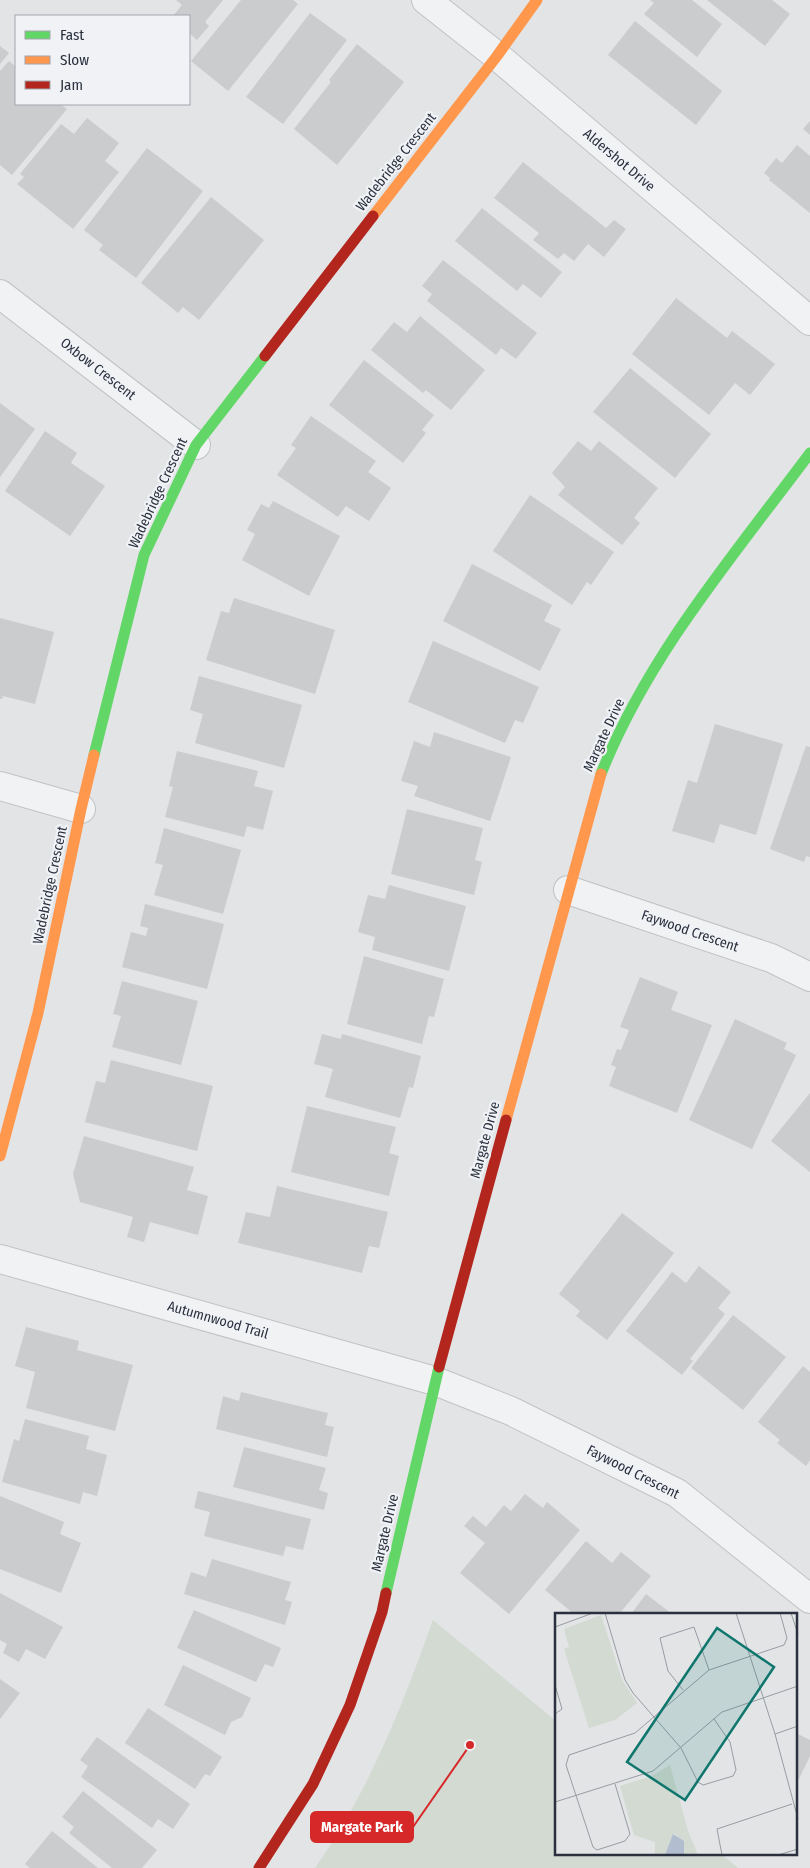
<svg xmlns="http://www.w3.org/2000/svg" width="810" height="1868" viewBox="0 0 810 1868" font-family="'Fira Sans Condensed',sans-serif">
<rect width="100%" height="100%" fill="#e2e4e6"/>
<!-- green -->
<path fill="#d2dad2" d="M433,1620L556,1721V1854H721L738,1868H315C368,1793 402,1707 433,1620Z"/>
<!-- building -->
<g fill="#caccce">
<path d="M176,0H223L205,22L209,26L197,40L189,33V16H173L182,5Z"/>
<path d="M241,0H293L298,4L228,91L191,61Z"/>
<path d="M650,0H692L722,24L697,57L644,14L654,3Z"/>
<path d="M707,0H772L790,14L765,46Z"/>
<path d="M310,13L347,40L283,124L246,97Z"/>
<path d="M635,21L722,91L696,125L608,55Z"/>
<path d="M357,44L404,82L337,165L294,129L331,82L329,80Z"/>
<path d="M0,46L9,53L0,64Z"/>
<path d="M9,61L16,67V104H60L67,109L12,175L0,165V71Z"/>
<path d="M87,118L119,143L105,161L119,172L73,229L17,184L24,177L20,174L61,124L74,134Z"/>
<path d="M810,121V135L803,129Z"/>
<path d="M797,145L810,156V213L769,180L770,178L764,173L776,158L782,163Z"/>
<path d="M147,148L203,191L136,278L99,250L103,245L84,230Z"/>
<path d="M523,162L606,228L614,220L626,229L604,257L588,244L574,261L564,253L558,259L533,240L539,233L494,198Z"/>
<path d="M211,197L264,240L199,320L183,307L178,313L141,283Z"/>
<path d="M482,208L562,272L541,298L523,284L517,291L455,241Z"/>
<path d="M443,260L537,333L516,359L501,348L496,355L427,301L432,294L422,286Z"/>
<path d="M676,298L727,338L732,331L775,364L750,395L735,383L709,415L632,354Z"/>
<path d="M420,316L485,370L451,410L426,390L423,393L371,350L394,322L407,332Z"/>
<path d="M364,360L434,415L422,430L426,433L403,463L329,405Z"/>
<path d="M630,368L711,434L675,478L593,412Z"/>
<path d="M0,403L35,429L0,477Z"/>
<path d="M311,416L376,461L368,472L391,488L369,521L346,506L338,517L277,475L296,448L291,445Z"/>
<path d="M45,431L77,453L71,463L105,486L70,536L5,491Z"/>
<path d="M578,441L591,451L599,441L658,488L634,518L640,523L622,545L558,495L565,487L552,473Z"/>
<path d="M530,495L614,552L591,585L587,582L572,605L493,551Z"/>
<path d="M273,501L340,536L309,596L242,560L255,534L247,530L261,504L269,508Z"/>
<path d="M472,564L552,605L544,621L561,629L540,671L443,621Z"/>
<path d="M234,598L335,630L315,694L206,660L221,611L229,613Z"/>
<path d="M0,618L54,632L35,704L3,696L2,699H0Z"/>
<path d="M433,641L539,687L523,723L515,720L505,743L408,702Z"/>
<path d="M199,676L302,705L284,768L195,743L203,714L190,710Z"/>
<path d="M715,724L783,744L756,835L720,824L714,843L672,831L688,780L697,783Z"/>
<path d="M434,732L511,757L490,821L414,796L418,786L401,781L414,741L430,747Z"/>
<path d="M806,746L810,747V857L806,856L804,862L770,849Z"/>
<path d="M177,751L258,771L254,786L273,791L263,830L247,826L244,837L165,817L173,787L169,786Z"/>
<path d="M407,809L483,828L475,860L482,862L474,895L391,874Z"/>
<path d="M164,828L241,850L223,914L154,895L163,865L155,863Z"/>
<path d="M389,885L466,906L449,971L372,950L375,937L358,932L368,895L385,899Z"/>
<path d="M145,904L224,924L207,989L122,967L131,932L146,936L148,928L140,926Z"/>
<path d="M364,956L444,979L434,1017L429,1016L422,1044L347,1024Z"/>
<path d="M640,977L678,992L671,1010L712,1025L677,1113L609,1086L616,1067L611,1065L617,1049L621,1050L629,1030L620,1027Z"/>
<path d="M122,981L198,1001L181,1065L112,1047L121,1016L113,1014Z"/>
<path d="M735,1019L787,1043L784,1049L796,1055L752,1149L689,1120Z"/>
<path d="M322,1034L341,1039L342,1034L421,1056L413,1088L409,1087L400,1118L325,1097L333,1069L314,1064Z"/>
<path d="M111,1060L213,1086L197,1151L85,1122L96,1081L105,1083Z"/>
<path d="M810,1093V1172L771,1141Z"/>
<path d="M307,1106L396,1127L389,1153L399,1156L389,1196L291,1172Z"/>
<path d="M84,1136L194,1167L187,1190L208,1196L198,1235L150,1222L144,1242L127,1237L133,1217L80,1202L73,1174Z"/>
<path d="M277,1186L388,1212L379,1248L369,1246L362,1273L238,1243L246,1212L270,1217Z"/>
<path d="M622,1213L674,1253L607,1340L576,1316L580,1311L559,1294Z"/>
<path d="M699,1266L731,1292L718,1308L725,1314L690,1359L693,1361L682,1375L626,1331L672,1272L686,1283Z"/>
<path d="M733,1315L786,1357L743,1410L691,1368Z"/>
<path d="M26,1327L79,1341L77,1350L133,1365L115,1431L26,1408L35,1372L15,1366Z"/>
<path d="M803,1366L810,1372V1460L806,1466L777,1443L780,1440L758,1422Z"/>
<path d="M241,1392L328,1413L325,1425L334,1427L327,1457L216,1429L223,1396L239,1401Z"/>
<path d="M25,1419L89,1436L86,1449L107,1455L97,1496L83,1492L80,1504L2,1482L14,1439L19,1441Z"/>
<path d="M244,1447L326,1468L319,1490L328,1493L324,1510L233,1487Z"/>
<path d="M198,1491L311,1519L303,1550L286,1546L283,1556L204,1536L210,1512L194,1508Z"/>
<path d="M525,1494L543,1508L547,1502L580,1530L509,1614L460,1573L485,1543L464,1526L473,1516L486,1527L504,1505L511,1511Z"/>
<path d="M0,1496L64,1522L60,1534L81,1543L61,1593L0,1569Z"/>
<path d="M586,1541L612,1563L621,1552L651,1576L619,1614H574L545,1590Z"/>
<path d="M212,1559L291,1582L285,1600L292,1602L285,1625L184,1594L191,1572L206,1577Z"/>
<path d="M0,1593L63,1627L45,1659L26,1649L19,1662L3,1653L7,1644L0,1640Z"/>
<path d="M646,1594L672,1614H631Z"/>
<path d="M194,1610L281,1648L273,1667L265,1664L256,1682L177,1648Z"/>
<path d="M183,1665L251,1698L242,1717L231,1722L225,1735L164,1705Z"/>
<path d="M0,1679L20,1693L0,1719Z"/>
<path d="M148,1708L222,1757L210,1776L205,1774L195,1789L125,1743Z"/>
<path d="M796,1733L810,1740V1756L796,1785Z"/>
<path d="M97,1737L190,1804L173,1829L158,1819L152,1828L81,1777L88,1766L80,1760Z"/>
<path d="M83,1791L157,1850L142,1868H112L69,1833L74,1827L62,1817Z"/>
<path d="M52,1831L98,1868H30L25,1864Z"/>
</g>
<g fill="none" stroke-linecap="round" stroke-linejoin="round">
<defs>
<g id="street">
<path d="M426,0L497,56L810,321"/>
<path d="M0,294L196,445"/>
<path d="M0,786L81,809"/>
<path d="M568,890L771,958L810,977"/>
<path d="M0,1259L435,1381L511,1411L677,1493L810,1599"/>
</g>
</defs>
<!-- street casing -->
<use href="#street" stroke="#c0c2c4" stroke-width="30"/>
<!-- street -->
<use href="#street" stroke="#f1f2f4" stroke-width="28"/>
<!-- fast -->
<g stroke="#63d668" stroke-width="11">
<path d="M94,755L144,555L196,445L265,356"/>
<path d="M601,774C648,655 734,555 810,453"/>
<path d="M386,1593L439,1367"/>
</g>
<!-- slow -->
<g stroke="#ff974d" stroke-width="11">
<path d="M373,216L497,56L537,0"/>
<path d="M506,1120L601,774"/>
<path d="M0,1156L38,1013L81,809L94,755"/>
</g>
<!-- jam -->
<g stroke="#b3261e" stroke-width="11">
<path d="M265,356L373,216"/>
<path d="M439,1367L506,1120"/>
<path d="M259,1868L313,1784L350,1705L382,1612L386,1593"/>
</g>
</g>
<g text-anchor="middle" dominant-baseline="central" stroke-width="4.5" stroke-linejoin="round" paint-order="stroke">
<!-- street labels -->
<g font-size="14" fill="#2a303e" stroke="#f0f2f6">
<text transform="translate(619 160) rotate(40)">Aldershot Drive</text>
<text transform="translate(396 162) rotate(-52)">Wadebridge Crescent</text>
<text transform="translate(98 369) rotate(38)">Oxbow Crescent</text>
<text transform="translate(158 493) rotate(-65)">Wadebridge Crescent</text>
<text transform="translate(604 735) rotate(-65)">Margate Drive</text>
<text transform="translate(50 885) rotate(-78)">Wadebridge Crescent</text>
<text transform="translate(690 931) rotate(19)">Faywood Crescent</text>
<text transform="translate(485 1140) rotate(-75)">Margate Drive</text>
<text transform="translate(218 1320) rotate(16)">Autumnwood Trail</text>
<text transform="translate(633 1472) rotate(27)">Faywood Crescent</text>
<text transform="translate(385 1533) rotate(-77)">Margate Drive</text>
</g>
</g>
<!-- overview -->
<g transform="translate(555 1613)">
<rect width="242" height="242" fill="#e2e4e6"/>
<path d="M46,2L67,67L82,90L60,107L34,115L9,36L14,34L9,16ZM115,152L133,218L143,242H129V230L119,220L110,242H100V229L79,222L65,173L97,163Z" fill="#d2dad2"/>
<path d="M118,221L129,228V242H110Z" fill="#b2becf"/>
<path fill="none" stroke="#989ca3" stroke-width="1" d="M50,0L70,67L78,80L126,135L143,169L148,172L178,163L181,157L175,129L159,106M181,0L220,121L243,206M236,0L243,21M0,14L38,0M0,72L7,96L0,101M128,77L113,58L105,25L139,14L154,57M220,121L243,113M60,171L75,221L70,228L42,237L38,234L11,152L14,142L80,120L154,57L229,32L232,25L225,0M0,189L98,158L167,99L243,73M167,242L162,216L237,191M223,242L243,236"/>
<path fill="#0f766e" fill-opacity="0.15" stroke="#0f766e" stroke-width="2.5" d="M162,15L219,54L130,187L72,149Z"/>
<rect width="242" height="242" fill="none" stroke="#2a303e" stroke-width="2.5"/>
</g>
<!-- callouts -->
<path fill="none" stroke="#d62828" stroke-width="2" d="M470 1745L413 1827"/>
<circle fill="#d62828" stroke="#f0f2f6" stroke-width="2" cx="470" cy="1745" r="5"/>
<rect fill="#d62828" stroke="#d62828" stroke-width="2" x="311" y="1812" width="102" height="30" rx="5"/>
<g font-size="15" text-anchor="middle" font-weight="bold" fill="#fff">
<text x="362" y="1832">Margate Park</text>
</g>
<!-- legend -->
<rect x="15" y="15" width="175" height="90" fill="#f0f2f6" stroke="#a1a4ac"/>
<rect x="25" y="31" width="25" height="8" fill="#63d668" stroke="#a1a4ac"/>
<text x="60" y="40" font-size="15" fill="#2a303e">Fast</text>
<rect x="25" y="56" width="25" height="8" fill="#ff974d" stroke="#a1a4ac"/>
<text x="60" y="65" font-size="15" fill="#2a303e">Slow</text>
<rect x="25" y="81" width="25" height="8" fill="#b3261e" stroke="#a1a4ac"/>
<text x="60" y="90" font-size="15" fill="#2a303e">Jam</text>
</svg>
